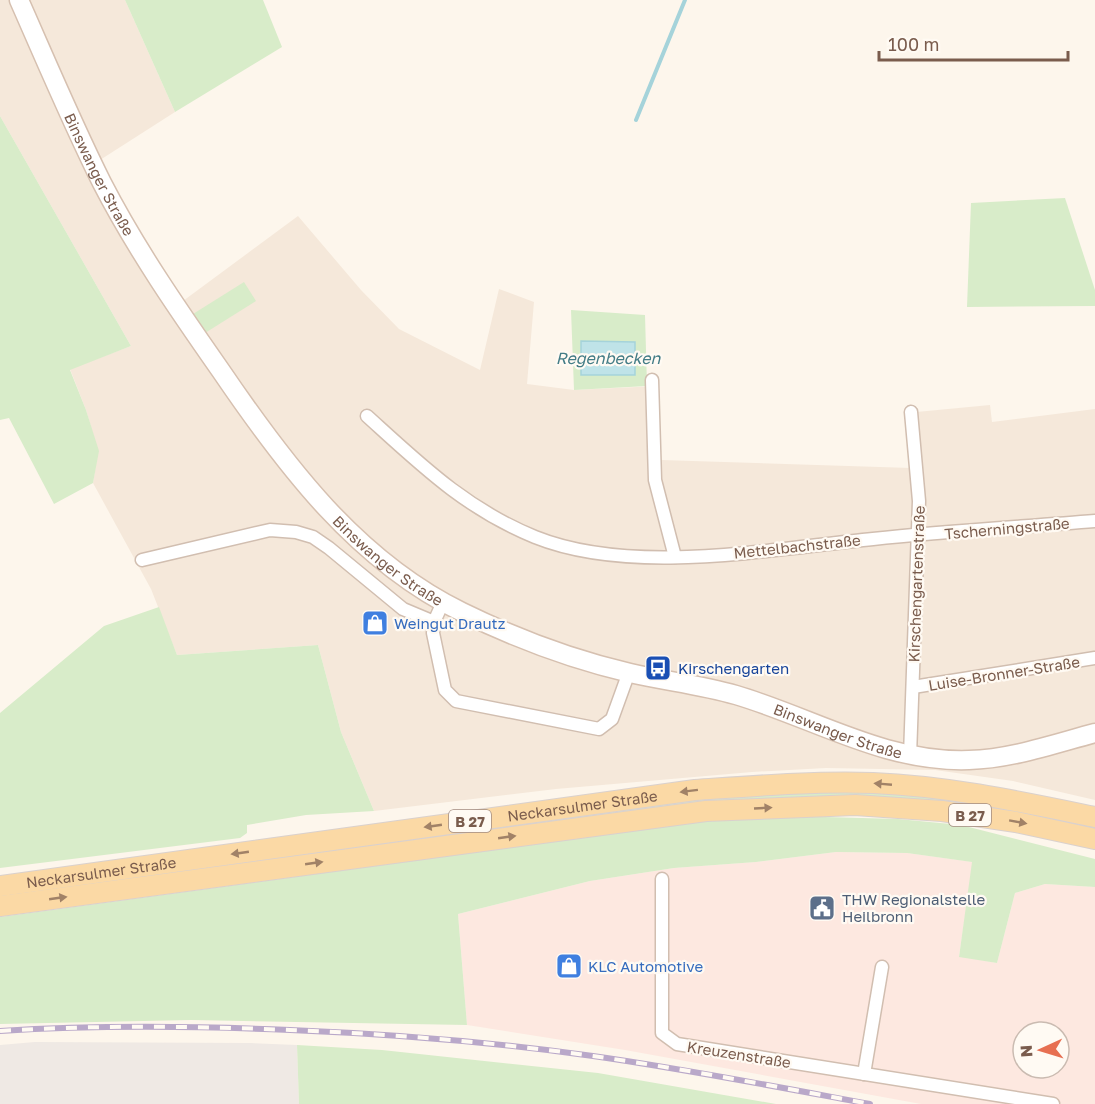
<svg xmlns="http://www.w3.org/2000/svg" width="1095" height="1104" viewBox="0 0 1095 1104" font-family="'Golos Text',sans-serif">
<rect width="100%" height="100%" fill="#fdf6ec"/>
<!-- residential -->
<path fill="#f5e8da" d="M0,0H125L175,112L100,160L136,226L183,301L298,216L361,290L399,329L480,370L499,289L534,302L527,384L574,390L658,386L661,460L911,468L906,413L990,405L992,422L1095,409V800L1013,781L935,770L826,768L752,772L556,789L374,811L341,732L318,645L177,655L151,589L93,483L98,451L86,410L70,369L131,346L0,116Z"/>
<!-- commercial -->
<path fill="#fde8e0" fill-rule="evenodd" d="M836,852L907,853L973,862L959,956L997,963L1015,893L1045,884L1095,887V1104H921L625,1050L467,1025L458,914L590,881L674,868L756,862ZM1023,1032H1059V1068H1023Z"/>
<!-- industrial -->
<path fill="#efe9e4" d="M35,1042L250,1043L297,1045L299,1104H0V1045Z"/>
<!-- green -->
<g fill="#d8ecc9">
<path d="M125,0H263L282,47L175,112Z"/>
<path d="M0,116L131,346L70,370L86,410L99,451L93,483L54,504L9,418L0,420Z"/>
<path d="M1065,198L1095,290V306L967,307L971,203Z"/>
<path d="M244,282L256,301L205,333L193,314Z"/>
<path d="M571,310L645,315L647,386L574,390Z"/>
<path d="M159,607L177,655L318,645L341,732L374,811L306,815L247,825V833L240,838L0,868V713L104,626Z"/>
<path d="M878,792L974,801L1095,824V832L839,797L750,799L603,815L0,898V892L686,799L769,793Z"/>
<path d="M789,816L898,819L961,825L1095,859V887L1045,884L1015,893L997,963L959,957L972,862L907,853L836,852L756,862L674,868L590,881L458,914L467,1025L191,1020L0,1024V917L727,818Z"/>
<path d="M297,1045L382,1050L598,1073L776,1104H299Z"/>
</g>
<!-- water -->
<path fill="#bfe3e8" stroke="#a5d3da" stroke-width="1.5" d="M581,341L635,342V375H581Z"/>
<g fill="none" stroke-linecap="round" stroke-linejoin="round">
<!-- stream -->
<path stroke="#a5d3da" stroke-width="4" d="M636,120L685,0"/>
<defs>
<g id="street">
<path d="M652,380L655,480L675,557"/>
<path d="M367,416C421,465 466,509 535,537C632,576 770,549 873,539C947,531 1021,527 1095,521"/>
<path d="M142,560L270,530L296,532L313,537L329,548L403,609L434,622"/>
<path d="M443,602L434,622L433,633L445,690L456,701L599,729L612,719L629,672"/>
<path d="M913,687L1095,658"/>
<path d="M910,756L919,501L911,412"/>
<path d="M662,879V1033L677,1044L1053,1104"/>
<path d="M864,1074L882,967"/>
</g>
<g id="secondary">
<path id="s1" d="M19,0C46,61 72,123 102,183C136,249 179,311 221,371C285,465 357,561 462,612C513,637 574,660 630,673C665,681 701,685 736,695C814,718 885,763 969,760C1011,759 1054,744 1095,733"/>
</g>
<g id="primary">
<path id="s2" d="M0,886L695,790C754,786 814,781 873,783C948,786 1022,802 1095,817"/>
<path d="M0,906L706,811L855,805L942,811L1016,822L1095,839"/>
</g>
</defs>
<!-- street casing -->
<use href="#street" stroke="#d1beb0" stroke-width="15"/>
<!-- secondary casing -->
<use href="#secondary" stroke="#d6c0b0" stroke-width="21"/>
<!-- primary casing -->
<use href="#primary" stroke="#dad1cd" stroke-width="22"/>
<!-- street -->
<use href="#street" stroke="#fff" stroke-width="12"/>
<!-- secondary -->
<use href="#secondary" stroke="#fff" stroke-width="18"/>
<!-- primary -->
<use href="#primary" stroke="#fbd9a5" stroke-width="20"/>
<defs>
<path id="rail" d="M0,1031C97,1025 194,1026 290,1030C391,1034 493,1042 593,1056C685,1069 778,1087 870,1104"/>
</defs>
<!-- rail casing -->
<use href="#rail" stroke="#b9a8c9" stroke-width="6"/>
<!-- rail -->
<use href="#rail" stroke="#fffaf3" stroke-width="4" stroke-dasharray="11" stroke-linecap="butt"/>
</g>
<!-- one-way arrows -->
<defs><path id="oneway-solid" d="M-6-.8H1V-3.2L6.5 0L1 3.2V.8H-6Z" transform="scale(1.5)"/></defs>
<g fill="#a18267">
<use href="#oneway-solid" transform="translate(883 784) rotate(-175)"/>
<use href="#oneway-solid" transform="translate(689 791) rotate(173)"/>
<use href="#oneway-solid" transform="translate(763 808) rotate(-3)"/>
<use href="#oneway-solid" transform="translate(1018 822) rotate(10)"/>
<use href="#oneway-solid" transform="translate(433 826) rotate(172)"/>
<use href="#oneway-solid" transform="translate(507 837) rotate(-8)"/>
<use href="#oneway-solid" transform="translate(240 853) rotate(172)"/>
<use href="#oneway-solid" transform="translate(314 863) rotate(-8)"/>
<use href="#oneway-solid" transform="translate(58 898) rotate(-8)"/>
</g>
<!-- icons -->
<defs>
<symbol id="shop-square" viewBox="-11 -11 22 22"><rect x="-9" y="-9" width="18" height="18" rx="4" fill="#3f7fe0" stroke="#fffaf3"/><path d="M-5-2.5h2.3a2.7 3.5 0 0 1 5.4 0H5L5.5 6h-11ZM-1.5-2.5h3a1.5 2.3 0 0 0-3 0Z" fill="#fff"/></symbol>
<symbol id="bus-square" viewBox="-11 -11 22 22"><rect x="-9" y="-9" width="18" height="18" rx="4" fill="#1a4fb4" stroke="#fffaf3"/><path d="M-5-6H5V4H4V6H2V4H-2V6H-4V4H-5ZM-3.5-4V0h7V-4ZM-3.5 1.2v1.5H-2V1.2ZM2 1.2v1.5H3.5V1.2Z" fill="#fff"/></symbol>
<symbol id="civic-square" viewBox="-11 -11 22 22"><rect x="-9" y="-9" width="18" height="18" rx="4" fill="#5c6f8a" stroke="#fffaf3"/><path d="M-.6-6.5H3V-4.5H.6V-3L4-1V1h2V6H-6V1h2V-1L-.6-3ZM-1.2 2.5V6h2.4V2.5Z" fill="#fff"/></symbol>
</defs>
<g fill-rule="evenodd">
<use href="#shop-square" x="360" y="608" width="30" height="30"/>
<use href="#bus-square" x="643" y="653" width="30" height="30"/>
<use href="#civic-square" x="807" y="893" width="30" height="30"/>
<use href="#shop-square" x="554" y="951" width="30" height="30"/>
</g>
<g text-anchor="middle" dominant-baseline="central" stroke-width="4.5" stroke-linejoin="round" paint-order="stroke">
<!-- shield labels -->
<g fill="#fffaf3" stroke="#a28b7f" stroke-width="1.5">
<rect x="949" y="804" width="42" height="22" rx="4.5"/>
<rect x="449" y="810" width="42" height="22" rx="4.5"/>
</g>
<g font-size="14" font-weight="bold" fill="#7a5c4d">
<text x="970" y="815">B 27</text>
<text x="470" y="821">B 27</text>
</g>
<!-- street labels -->
<g font-size="15" fill="#7a5c4d" stroke="#fffaf3">
<text stroke="none"><textPath href="#s1" startOffset="192">Binswanger Straße</textPath></text>
<text transform="translate(1007 528) rotate(-5)">Tscherningstraße</text>
<text transform="translate(797 546) rotate(-6)">Mettelbachstraße</text>
<text stroke="none"><textPath href="#s1" startOffset="678">Binswanger Straße</textPath></text>
<text transform="translate(916 584) rotate(-88)">Kirschengartenstraße</text>
<text transform="translate(1004 673) rotate(-9)">Luise-Bronner-Straße</text>
<text stroke="none"><textPath href="#s1" startOffset="1164">Binswanger Straße</textPath></text>
<text stroke="none"><textPath href="#s2" startOffset="588">Neckarsulmer Straße</textPath></text>
<text stroke="none"><textPath href="#s2" startOffset="102">Neckarsulmer Straße</textPath></text>
<text transform="translate(739 1054) rotate(9)">Kreuzenstraße</text>
</g>
<!-- shop labels -->
<g font-size="15" fill="#366cbe" stroke="#fffaf3" text-anchor="start">
<text x="394" y="623">Weingut Drautz</text>
<text x="588" y="966">KLC Automotive</text>
</g>
<!-- transit labels -->
<g font-size="15" fill="#164399" stroke="#fffaf3" text-anchor="start">
<text x="678" y="668">Kirschengarten</text>
</g>
<!-- service labels -->
<g font-size="15" fill="#4e5e75" stroke="#fffaf3" text-anchor="start">
<text x="842" y="899">THW Regionalstelle<tspan x="842" dy="17">Heilbronn</tspan></text>
</g>
<!-- water labels -->
<g font-size="16" font-style="italic" fill="#437c86" stroke="#fffaf3">
<text x="608" y="358">Regenbecken</text>
</g>
</g>
<!-- north arrow -->
<g transform="translate(1041 1050) rotate(266)"><circle r="28" fill="#fffaf3" stroke="#cabbb1" stroke-width="1.5"/>
<path d="M0-4.5L10 22L0 15L-10 22Z" fill="#e76f51"/>
<text y="-9" font-size="16" font-weight="bold" text-anchor="middle" fill="#7a5c4d">N</text>
</g>
<!-- scale -->
<path d="M879 51v9h189v-9" fill="none" stroke="#7a5c4d" stroke-width="3"/>
<text x="888" y="51" font-size="18" fill="#7a5c4d" stroke="#fffaf3" stroke-width="4.5" paint-order="stroke">100 m</text>
</svg>
